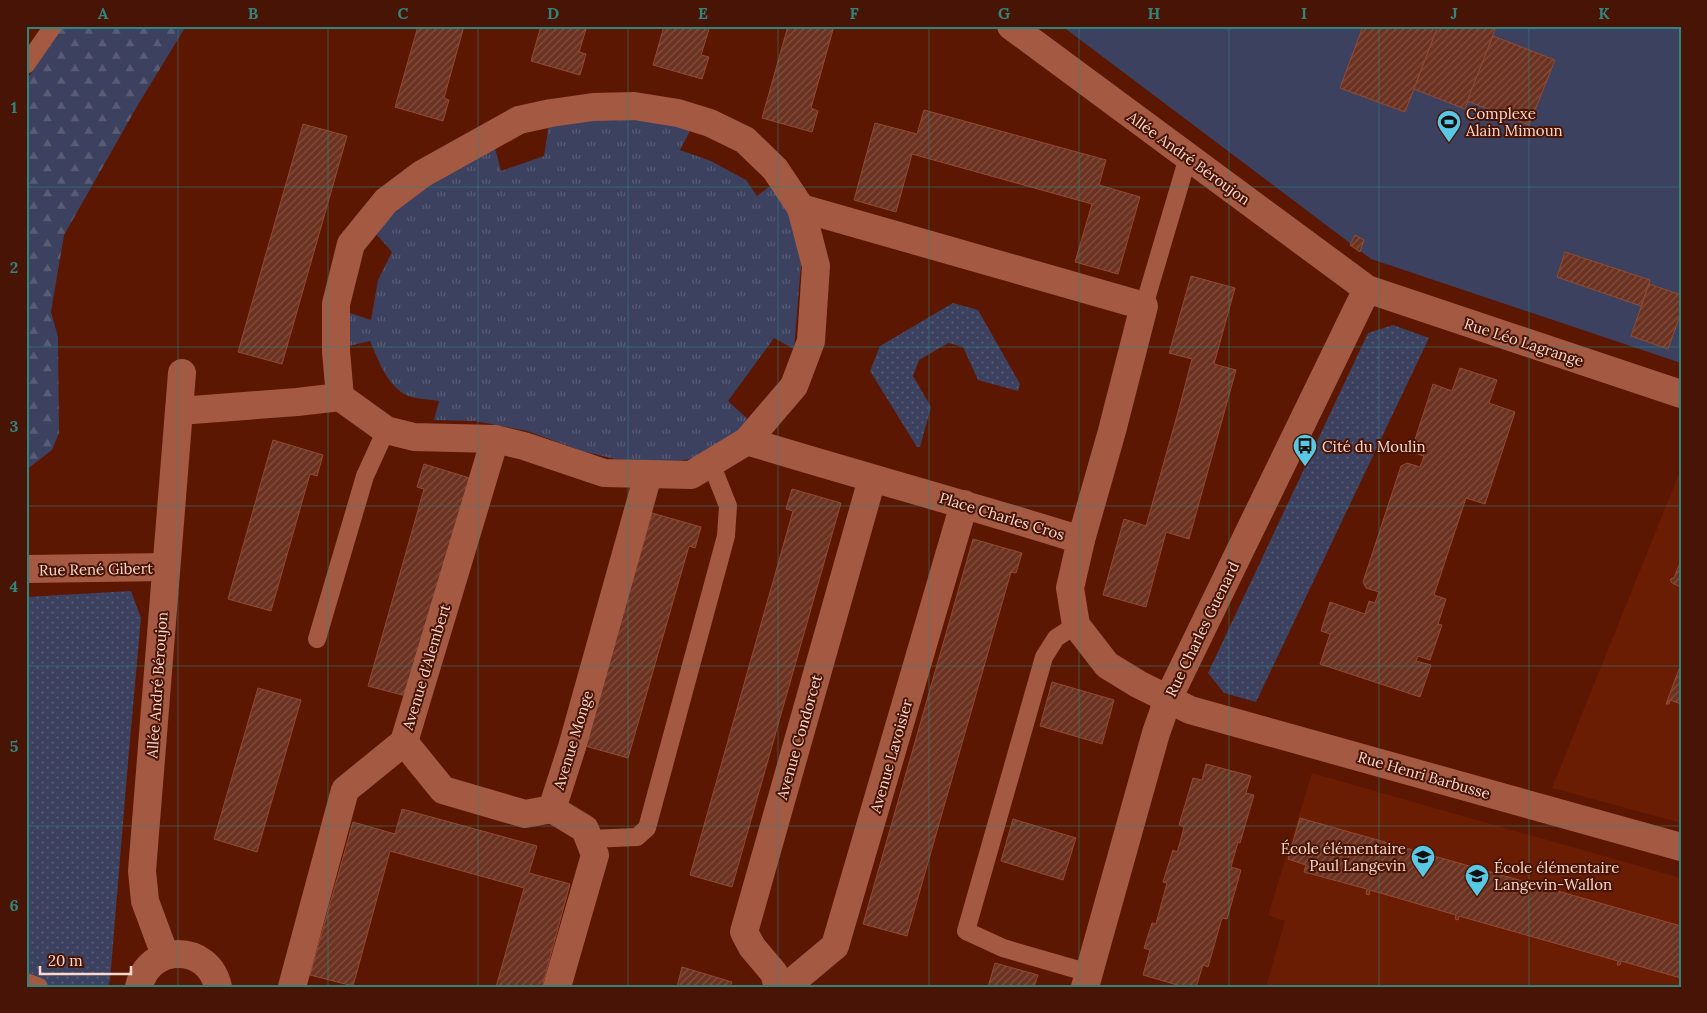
<svg xmlns="http://www.w3.org/2000/svg" width="1707" height="1013" viewBox="0 0 1707 1013" font-family="Lora,serif">
<defs>
<pattern id="grass-tufts" width="24" height="20" patternUnits="userSpaceOnUse" patternTransform="scale(1.25)"><rect width="24" height="20" fill="#3c415f"/><path d="M3 7l-1-3M5 7V3M7 7l1-3M15 17l-1-3M17 17v-4M19 17l1-3" fill="none" stroke="#595c75"/></pattern>
<pattern id="forest-firs" width="22" height="20" patternUnits="userSpaceOnUse" patternTransform="scale(1.25)"><rect width="22" height="20" fill="#3c415f"/><path d="M5 1l3.5 6h-7zM16 11l3.5 6h-7z" fill="#595c75"/></pattern>
<pattern id="park-dots" width="8" height="8" patternUnits="userSpaceOnUse" patternTransform="scale(1.25)"><rect width="8" height="8" fill="#3c415f"/><path d="M2 2h.1M6 6h.1" fill="none" stroke="#595c75" stroke-width="1.8" stroke-linecap="round"/></pattern>
<pattern id="building-hatch" width="6" height="6" patternUnits="userSpaceOnUse" patternTransform="scale(1.25)"><rect width="6" height="6" fill="#6b3221"/><path d="M-1 1l2-2M0 6l6-6M5 7l2-2" fill="none" stroke="#814f40"/></pattern>
</defs>
<rect width="100%" height="100%" fill="#5b1701"/>
<!-- built -->
<g fill="#6a1d03">
<path d="M1681,469V823L1552,788Z"/>
<path d="M1312,773L1681,878V987H1266L1285,921L1268,915Z"/>
</g>
<!-- grass -->
<path fill="url(#grass-tufts)" d="M628,117L691,129L680,150L711,161L746,180L757,196L770,186L784,203L797,230L801,264L794,349L774,338L728,401L751,422L696,458L665,463L615,459L582,451L527,431L475,421L434,420L439,401C428,399 413,399 404,394C386,383 378,359 370,341L349,346L347,312L371,320L378,280L392,252L376,234L388,216L413,196L494,144L501,171L544,156L549,123Z"/>
<!-- forest -->
<path fill="url(#forest-firs)" d="M61,26H186L139,103L64,235L51,312L58,337L59,433L52,450L26,470V81Z"/>
<!-- park -->
<g fill="url(#park-dots)">
<path d="M953,303L978,310L1020,384L1018,391L978,380L963,347L948,343L919,360L913,376L931,407L920,447H917L870,371L880,346Z"/>
<path d="M1393,325L1429,338L1256,702L1224,693L1208,673L1368,333Z"/>
<path d="M131,591L141,618L128,762L110,980L108,987H26V597Z"/>
</g>
<!-- garden -->
<path fill="#3c415f" d="M1062,26H1681V363L1371,259Z"/>
<!-- building -->
<g fill="url(#building-hatch)" stroke="#934a34">
<path d="M418,26H464L444,98L449,100L443,121L395,107Z"/>
<path d="M541,26H587L579,52L586,54L580,75L531,61Z"/>
<path d="M664,26H710L701,55L709,57L702,79L653,65Z"/>
<path d="M788,26H834L811,108L818,111L812,132L762,118Z"/>
<path d="M1363,26H1438L1405,112L1340,88Z"/>
<path d="M1438,26L1496,27L1465,109L1414,89Z"/>
<path d="M1493,36L1555,60L1529,125L1467,101Z"/>
<path d="M924,110L1106,160L1099,185L1140,197L1118,274L1075,262L1092,204L912,154L896,212L854,200L875,123L917,134Z"/>
<path d="M303,124L347,136L282,364L238,352Z"/>
<path d="M1355,235L1364,240L1360,252L1350,245Z"/>
<path d="M1565,252L1650,280L1641,306L1557,277Z"/>
<path d="M1191,276L1235,288L1214,364L1236,370L1189,539L1166,532L1146,607L1103,595L1124,519L1146,526L1180,405L1192,359L1169,353Z"/>
<path d="M1649,284L1681,295V313L1668,349L1631,336Z"/>
<path d="M1460,368L1497,380L1489,403L1515,412L1485,504L1466,498L1434,595L1446,599L1438,624L1442,625L1430,660L1418,656L1416,661L1431,665L1420,697L1320,664L1330,634L1321,631L1330,602L1365,614L1369,601L1375,603L1379,592L1366,588L1363,582L1401,466L1407,463L1420,467L1424,456L1411,452L1433,384L1452,391Z"/>
<path d="M273,440L323,455L317,476L310,474L271,611L228,599Z"/>
<path d="M424,464L473,479L410,697L368,686L424,489L417,487Z"/>
<path d="M792,489L841,503L732,887L690,875L793,511L786,509Z"/>
<path d="M652,513L701,527L695,548L689,546L628,758L585,746Z"/>
<path d="M973,539L1022,553L1016,573L1011,572L907,936L863,924Z"/>
<path d="M1681,560V587L1672,583L1670,580L1672,578H1674Z"/>
<path d="M1681,664V704L1670,700L1669,704H1666Z"/>
<path d="M1052,682L1114,700L1102,744L1040,726Z"/>
<path d="M258,688L301,700L257,852L214,839Z"/>
<path d="M1206,764L1251,776L1246,793L1254,795L1240,843L1238,842L1231,867L1241,870L1227,919L1222,918L1208,967L1203,965L1196,987H1184L1143,975L1150,950L1144,948L1152,923L1156,924L1167,883L1163,882L1173,850L1177,852L1181,839L1184,827L1179,825L1193,778L1202,780Z"/>
<path d="M402,809L537,846L529,873L570,884L542,987H496L524,888L390,851L353,986L310,975L353,822L395,834Z"/>
<path d="M1300,818L1681,926V978L1621,961L1620,965H1617L1618,961L1459,916L1458,920L1455,919L1456,915L1370,890L1369,895L1366,894L1367,889L1304,872L1306,865L1288,859Z"/>
<path d="M1013,819L1076,838L1063,880L1001,861Z"/>
<path d="M995,963L1038,975L1034,987H988Z"/>
<path d="M682,967L732,982L730,987H677Z"/>
</g>
<g fill="none" stroke-linecap="round" stroke-linejoin="round">
<!-- lane -->
<g stroke="#a45943" stroke-width="18">
<path d="M26,65L53,26"/>
<path d="M1144,306L1188,157"/>
<path d="M1076,625L1056,638L1044,657L966,931L1003,948L1089,973"/>
<path d="M317,639L365,476L386,430"/>
<path d="M590,839L637,837L647,828L726,536L728,506L711,463"/>
<path d="M26,982L39,987"/>
</g>
<!-- street -->
<g stroke="#a45943" stroke-width="28">
<path d="M1011,26L1367,289L1681,394"/>
<path d="M179,411L297,402L340,397L386,430L414,437L495,439L524,446L604,473L691,475L747,441L794,386L811,341L816,266L801,208L775,169L745,140L710,123L678,113L634,106L593,107L551,113L519,120L422,174L386,201L351,244L336,304V351L340,397"/>
<path d="M747,441C858,475 970,505 1081,540L1112,431L1144,306L801,208"/>
<path d="M1081,540L1070,588L1076,625L1107,665L1138,684L1190,710L1681,847"/>
<path d="M26,569L166,567"/>
<path d="M404,742L443,790L525,814L552,809"/>
<path d="M165,955L145,901L142,871L182,373"/>
<path d="M139,987C148,943 209,943 218,987"/>
<path d="M292,987L345,790L404,742L495,439"/>
<path d="M557,987L595,855L585,829L552,809L572,747L648,475"/>
<path d="M778,987L774,973L752,947L744,932L872,479"/>
<path d="M786,987L835,946L964,504"/>
<path d="M1085,987L1156,733L1168,699L1367,289"/>
</g>
</g>
<!-- grid -->
<path fill="none" stroke="#32857c" stroke-width="1" stroke-opacity="0.55" d="M178,26V987M328,26V987M478,26V987M628,26V987M778,26V987M929,26V987M1079,26V987M1229,26V987M1379,26V987M1529,26V987M26,187H1681M26,347H1681M26,506H1681M26,666H1681M26,826H1681"/>
<!-- icons -->
<defs>
<symbol id="stadium-pin" viewBox="-11 -11 22 30"><path d="M0 17L-7.5 6A9.5 9.5 0 1 1 7.5 6Z" fill="#59c8e5" stroke="#481405"/><path d="M0-5a6.5 5 0 1 0 0 10a6.5 5 0 1 0 0-10ZM-3.5-1.8h7v3.6h-7Z" fill="#111"/></symbol>
<symbol id="bus-pin" viewBox="-11 -11 22 30"><path d="M0 17L-7.5 6A9.5 9.5 0 1 1 7.5 6Z" fill="#59c8e5" stroke="#481405"/><path d="M-5-6H5V4H4V6H2V4H-2V6H-4V4H-5ZM-3.5-4V0h7V-4ZM-3.5 1.2v1.5H-2V1.2ZM2 1.2v1.5H3.5V1.2Z" fill="#111"/></symbol>
<symbol id="school-pin" viewBox="-11 -11 22 30"><path d="M0 17L-7.5 6A9.5 9.5 0 1 1 7.5 6Z" fill="#59c8e5" stroke="#481405"/><path d="M0-5L7-2L0 1L-7-2ZM-4 1L0 2.5L4 1V4Q0 6-4 4Z" fill="#111"/></symbol>
</defs>
<g fill-rule="evenodd">
<use href="#stadium-pin" x="1435" y="108" width="28" height="38"/>
<use href="#bus-pin" x="1291" y="432" width="28" height="38"/>
<use href="#school-pin" x="1409" y="843" width="28" height="38"/>
<use href="#school-pin" x="1463" y="862" width="28" height="38"/>
</g>
<g text-anchor="middle" dominant-baseline="central" stroke-width="4" stroke-linejoin="round" paint-order="stroke">
<!-- poi labels -->
<g font-size="15" fill="#fbd8ce" stroke="#481405" text-anchor="start">
<text x="1466" y="113">Complexe<tspan x="1466" dy="17">Alain Mimoun</tspan></text>
<text x="1322" y="446">Cité du Moulin</text>
<text x="1406" y="848" text-anchor="end">École élémentaire<tspan x="1406" dy="17">Paul Langevin</tspan></text>
<text x="1494" y="867">École élémentaire<tspan x="1494" dy="17">Langevin-Wallon</tspan></text>
</g>
<!-- street labels -->
<g font-size="15" fill="#fbd8ce" stroke="#481405">
<text transform="translate(1189 158) rotate(36)">Allée André Béroujon</text>
<text transform="translate(1524 342) rotate(18)">Rue Léo Lagrange</text>
<text transform="translate(1002 516) rotate(17)">Place Charles Cros</text>
<text transform="translate(96 569) rotate(-1)">Rue René Gibert</text>
<text transform="translate(1202 629) rotate(-64)">Rue Charles Guenard</text>
<text transform="translate(426 667) rotate(-73)">Avenue d'Alembert</text>
<text transform="translate(157 685) rotate(-86)">Allée André Béroujon</text>
<text transform="translate(799 737) rotate(-74)">Avenue Condorcet</text>
<text transform="translate(573 740) rotate(-73)">Avenue Monge</text>
<text transform="translate(891 756) rotate(-74)">Avenue Lavoisier</text>
<text transform="translate(1424 775) rotate(16)">Rue Henri Barbusse</text>
</g>
</g>
<!-- border -->
<rect width="1707" height="1013" fill="none" stroke="#481405" stroke-width="55"/>
<!-- scale -->
<path d="M40 966v8h91v-8" fill="none" stroke="#fbd8ce" stroke-width="2.5"/>
<text x="48" y="966" font-size="15" fill="#fbd8ce" stroke="#481405" stroke-width="4" paint-order="stroke">20 m</text>
<rect x="28" y="28" width="1652" height="958" fill="none" stroke="#32857c" stroke-width="2"/>
<g font-size="16" text-anchor="middle" font-weight="bold" fill="#32857c">
<text x="103" y="19">A</text>
<text x="253" y="19">B</text>
<text x="403" y="19">C</text>
<text x="553" y="19">D</text>
<text x="703" y="19">E</text>
<text x="854" y="19">F</text>
<text x="1004" y="19">G</text>
<text x="1154" y="19">H</text>
<text x="1304" y="19">I</text>
<text x="1454" y="19">J</text>
<text x="1604" y="19">K</text>
<text x="14" y="113">1</text>
<text x="14" y="273">2</text>
<text x="14" y="432">3</text>
<text x="14" y="592">4</text>
<text x="14" y="752">5</text>
<text x="14" y="911">6</text>
</g>
</svg>
